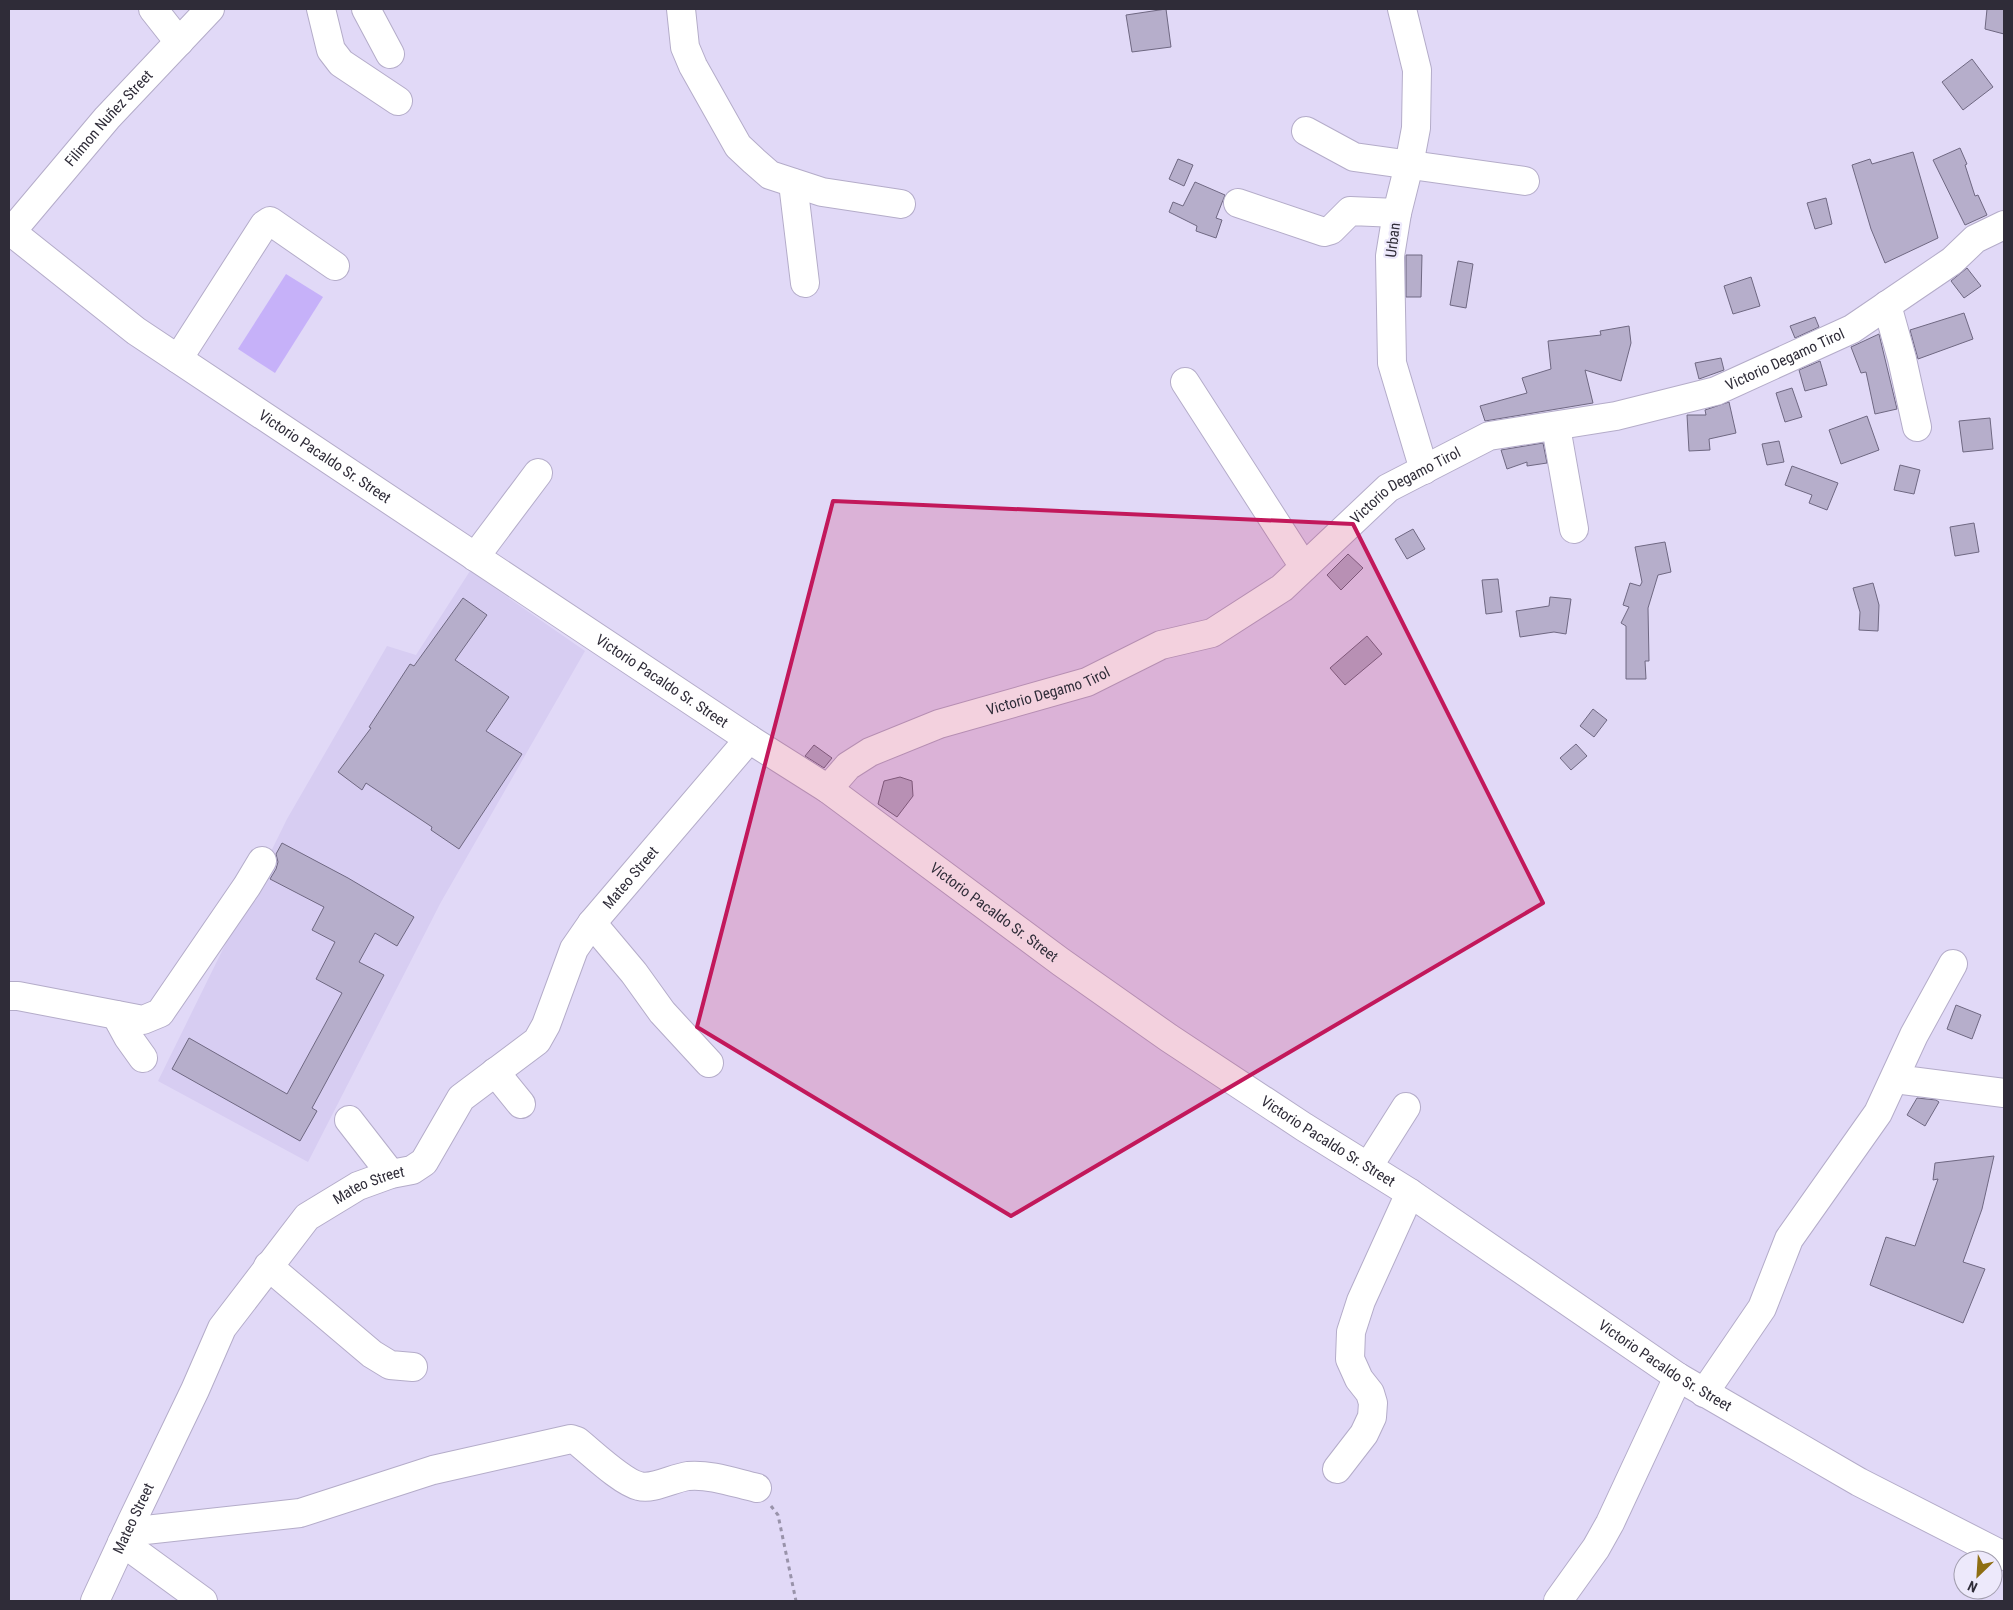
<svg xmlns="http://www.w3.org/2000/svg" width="2013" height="1610" viewBox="0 0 2013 1610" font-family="'Roboto Condensed',sans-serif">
<rect width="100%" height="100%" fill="#e1d9f7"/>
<!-- built -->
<path fill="#d7cdf2" d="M470,571L585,651L441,902L308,1162L158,1081L287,819L387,646L416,655Z"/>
<!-- green -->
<path fill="#c6b1f9" d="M286,274L323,297L275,373L238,349Z"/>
<!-- building -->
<g fill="#b6aecb" stroke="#6f6882">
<path d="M1166,9L1171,47L1132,52L1126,15Z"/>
<path d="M1987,9H2004V34L1985,29Z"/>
<path d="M1972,59L1993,87L1963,110L1942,82Z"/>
<path d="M1960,148L1967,164L1965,165L1975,196L1978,195L1987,215L1965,225L1933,160Z"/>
<path d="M1913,152L1938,238L1885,263L1871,229L1852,165L1870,159L1872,164Z"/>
<path d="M1178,159L1193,165L1184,186L1169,179Z"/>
<path d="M1195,182L1225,195L1216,218L1222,220L1216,238L1196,231L1197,226L1169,212L1173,202L1183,206Z"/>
<path d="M1826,198L1832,224L1815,229L1807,203Z"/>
<path d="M1406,255H1422L1421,297H1406Z"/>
<path d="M1458,261L1473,264L1466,308L1450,305Z"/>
<path d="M1967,268L1981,286L1964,298L1951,281Z"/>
<path d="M1751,277L1760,306L1733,314L1724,286Z"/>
<path d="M1964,313L1973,339L1918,359L1910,330Z"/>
<path d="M1815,317L1819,327L1795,338L1790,326Z"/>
<path d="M1629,326L1631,343L1621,381L1585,370L1593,403L1485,421L1480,406L1527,393L1522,378L1551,369L1548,341L1601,335L1600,331Z"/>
<path d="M1879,334L1897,409L1875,414L1866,372L1861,373L1851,347Z"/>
<path d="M1721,358L1724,370L1699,379L1695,363Z"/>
<path d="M1820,361L1827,385L1805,391L1799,370Z"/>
<path d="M1792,388L1802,417L1785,422L1776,393Z"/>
<path d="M1729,402L1736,433L1709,439L1710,450L1689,451L1687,415H1706L1705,410Z"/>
<path d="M1867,416L1879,450L1841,464L1829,430Z"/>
<path d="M1990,418L1993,449L1963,452L1959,421Z"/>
<path d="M1779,441L1784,462L1767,465L1762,444Z"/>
<path d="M1543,443L1547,463L1527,466V462L1507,469L1501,450Z"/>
<path d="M1900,465L1920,470L1914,494L1894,490Z"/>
<path d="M1792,466L1838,483L1827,510L1809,503L1812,495L1785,485Z"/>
<path d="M1974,523L1979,552L1955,556L1950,527Z"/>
<path d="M1413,529L1425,549L1407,559L1395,539Z"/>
<path d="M1665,542L1671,572L1658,575L1648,608L1649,661H1645L1646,679H1626V626L1621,623L1629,607L1623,605L1630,583L1640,586L1642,582L1635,547Z"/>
<path d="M1348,554L1363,568L1341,590L1327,575Z"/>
<path d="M1498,579L1502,612L1486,614L1482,580Z"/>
<path d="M1873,583L1879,605L1878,631L1859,630L1860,612L1853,588Z"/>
<path d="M1550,597L1571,599L1566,634L1554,632L1520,637L1516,611L1549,606Z"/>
<path d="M463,598L487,615L455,660L509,697L486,731L522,754L459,849L431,830L432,827L366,783L362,790L338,772L371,728L369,727L410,664L414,666Z"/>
<path d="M1367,636L1382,654L1345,685L1330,668Z"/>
<path d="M1593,709L1607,720L1594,737L1580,726Z"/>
<path d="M1576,744L1587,756L1571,770L1560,758Z"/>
<path d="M814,745L832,758L824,768L805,756Z"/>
<path d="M900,777L912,781L913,796L897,817L878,804L884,781Z"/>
<path d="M282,843L348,878L414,917L397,946L375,933L359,962L384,975L312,1108L317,1111L300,1141L172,1069L189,1038L287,1094L342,993L316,979L335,942L312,930L324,907L270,879L276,869L278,862L276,854Z"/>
<path d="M1956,1005L1981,1015L1972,1039L1947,1029Z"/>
<path d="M1917,1098L1936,1100L1939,1102L1925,1126L1907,1115Z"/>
<path d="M1994,1156L1982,1209L1963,1262L1985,1269L1963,1323L1870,1285L1886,1237L1915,1246L1938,1179L1933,1180L1935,1163Z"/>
</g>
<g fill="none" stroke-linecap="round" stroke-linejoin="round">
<defs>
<g id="minor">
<path d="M153,9L179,42"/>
<path d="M321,9L331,50L341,63L398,101"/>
<path d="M366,9L390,54"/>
<path d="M681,9L685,47L693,66L738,146L754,161L770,175L822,192L901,204"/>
<path d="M1402,9L1417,70L1416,128L1409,165L1397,213L1390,256L1392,363L1424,470"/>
<path d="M1306,131L1354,157L1525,181"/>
<path d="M793,183L805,283"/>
<path d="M1238,203L1324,232L1331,230L1350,211L1397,213"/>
<path id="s1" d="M9,230L136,331L749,739L828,789L1061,962L1169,1038L1304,1127L1410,1193L1678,1377L1859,1482L2004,1556"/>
<path id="s2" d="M11,232L107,118L210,9"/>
<path d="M1887,305L1902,359L1917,427"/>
<path d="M178,359L264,225L270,221L335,266"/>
<path d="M1185,382L1304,567"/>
<path d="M1556,427L1574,529"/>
<path d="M475,557L538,473"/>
<path id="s3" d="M828,789L848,766L870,752L939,724L1087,682L1161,645L1212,633L1282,588L1388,488L1489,436L1616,416L1716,391L1852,329L1952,261L1975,239L2004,225"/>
<path d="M592,923L634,973L662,1012L709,1063"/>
<path d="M9,996H18L143,1020L160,1013L247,886L262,861"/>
<path d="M116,1015L128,1037L143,1058"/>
<path d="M495,1072L521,1104"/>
<path d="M1895,1079L2004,1093"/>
<path d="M349,1120L391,1174"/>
<path d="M1368,1167L1406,1107"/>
<path d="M268,1266L372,1354L390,1365L413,1367"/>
<path d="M1704,1393L1762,1308L1789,1239L1878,1113L1914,1035L1953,964"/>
<path d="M1337,1469L1364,1434L1372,1417L1373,1403L1370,1393L1359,1379L1350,1359L1351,1332L1361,1301L1410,1193"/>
<path d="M127,1532L300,1513L433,1470L571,1439L577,1441C592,1453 622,1482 639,1486C653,1490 673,1478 688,1476C711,1474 735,1483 757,1488"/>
<path d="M122,1542L203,1601"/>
<path id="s4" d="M95,1601L132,1521L195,1390L222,1328L307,1217L358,1186L391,1174L412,1170L424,1162L461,1098L537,1041L546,1025L574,949L592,923L749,739"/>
<path d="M1558,1601L1596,1548L1610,1523L1678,1377"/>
</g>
</defs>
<!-- minor casing -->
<use href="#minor" stroke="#b4acc9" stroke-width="30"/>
<!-- path -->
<path stroke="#9993aa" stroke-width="3" stroke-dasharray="4 4" stroke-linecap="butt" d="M771,1506L778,1515L796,1601"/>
<!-- minor -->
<use href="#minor" stroke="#fff" stroke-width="28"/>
</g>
<!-- marked area -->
<path fill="#c2185b" fill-opacity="0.2" stroke="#c2185b" stroke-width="4" stroke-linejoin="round" d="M833,501L1353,524L1543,903L1011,1216L697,1027Z"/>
<g text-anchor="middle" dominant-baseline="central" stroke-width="4.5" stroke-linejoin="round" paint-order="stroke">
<!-- street labels -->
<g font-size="15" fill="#2f2c38" stroke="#ede9fb">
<text stroke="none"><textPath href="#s2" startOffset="150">Filimon Nuñez Street</textPath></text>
<text transform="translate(1393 240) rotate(-83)">Urban</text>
<text stroke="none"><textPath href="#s3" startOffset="1070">Victorio Degamo Tirol</textPath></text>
<text stroke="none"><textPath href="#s1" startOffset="389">Victorio Pacaldo Sr. Street</textPath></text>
<text stroke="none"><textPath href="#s3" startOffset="665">Victorio Degamo Tirol</textPath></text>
<text stroke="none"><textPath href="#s1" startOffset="794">Victorio Pacaldo Sr. Street</textPath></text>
<text stroke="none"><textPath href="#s3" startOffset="245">Victorio Degamo Tirol</textPath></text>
<text stroke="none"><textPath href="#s4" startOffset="931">Mateo Street</textPath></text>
<text stroke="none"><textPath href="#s1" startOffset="1199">Victorio Pacaldo Sr. Street</textPath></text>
<text stroke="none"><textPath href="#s1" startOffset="1604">Victorio Pacaldo Sr. Street</textPath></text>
<text stroke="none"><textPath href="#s4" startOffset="511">Mateo Street</textPath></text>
<text stroke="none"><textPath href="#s1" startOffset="2009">Victorio Pacaldo Sr. Street</textPath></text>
<text stroke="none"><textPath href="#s4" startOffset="91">Mateo Street</textPath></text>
</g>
</g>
<!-- border -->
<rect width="2013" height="1610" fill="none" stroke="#2f2c38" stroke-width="20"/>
<!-- north arrow -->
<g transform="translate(1978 1575) rotate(205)"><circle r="24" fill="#ede9fb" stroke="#a19dad"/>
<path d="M0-4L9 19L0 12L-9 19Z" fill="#8e6e12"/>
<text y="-8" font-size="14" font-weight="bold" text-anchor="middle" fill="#2f2c38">N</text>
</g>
</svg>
